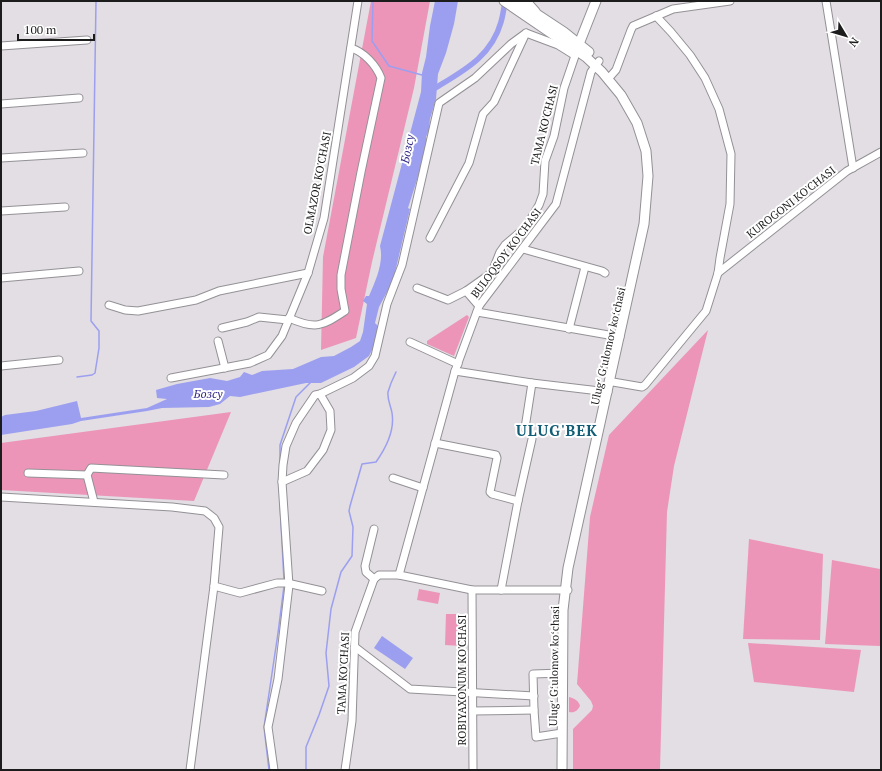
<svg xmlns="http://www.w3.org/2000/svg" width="882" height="771" viewBox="0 0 882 771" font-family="'PT Serif',serif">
<rect width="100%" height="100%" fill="#e2dee3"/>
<!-- green -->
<g fill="#ec95b9">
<path d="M371,1H430L414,88L372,262L356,338L321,350L323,257Z"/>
<path d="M467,315L469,317L454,356L427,344V341Z"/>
<path d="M708,330L674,466L667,512L660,770H573V729L592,710L593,706L591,701L577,684L590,517L609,435Z"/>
<path d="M231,412L194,501L1,490V443Z"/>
<path d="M749,539L823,554L820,640L743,639Z"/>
<path d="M832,560L880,569V646L825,644Z"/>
<path d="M419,589L440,593L438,604L417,600Z"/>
<path d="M446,614H463L462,646L445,645Z"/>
<path d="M748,643L861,650L854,692L754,682Z"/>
<path d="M569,697C574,698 579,701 580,706C577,711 575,713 569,712Z"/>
</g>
<!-- water -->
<g fill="#9c9ff0">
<path d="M435,1H458L454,24L446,53L438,74L436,99L430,119L429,130L426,137L427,142L424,158L408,208L410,209L393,281L379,307L375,323L379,327L377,340L369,356L354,367L321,383H306L240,397L230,396L220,404L209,407L162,408L147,411L81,421L72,424L1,435V417L5,415L36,411L77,401L81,418L147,408L167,399L157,398L156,390L177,384L210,378L227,381L240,377L244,372L252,375L262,371L293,369L321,357L334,356L351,347L360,341L363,332L367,304L363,301L366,296H369C376,280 384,262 380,246L421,92L422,73L426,57L430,26Z"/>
<path d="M382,636L413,658L405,669L374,648Z"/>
</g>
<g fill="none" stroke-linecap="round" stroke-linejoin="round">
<!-- stream -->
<g stroke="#9c9ff0" stroke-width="1.5">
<path d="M373,1L372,41L389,66L422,75"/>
<path d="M77,377L92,375L95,373L99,348V331L91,321L96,1"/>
<path d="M280,462V445L296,397L311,382"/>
<path d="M280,504L284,580"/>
<path d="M269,770L264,727L278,633L284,586"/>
<path d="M306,770V747L319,715L329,686L326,653L331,609L341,572L352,556L353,527L349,511L350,506L362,464L376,462C386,448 395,431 392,413C391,406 387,400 388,392C390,385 393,378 396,372"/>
</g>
<!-- canal -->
<path stroke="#9c9ff0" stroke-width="5.5" d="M432,90C461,72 491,58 501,22C503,15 504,8 505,1"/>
<defs>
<g id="minor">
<path d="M527,1L536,11"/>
<path d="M826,1L853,168"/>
<path d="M526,33L558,45L574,55"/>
<path d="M1,46L87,40"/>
<path d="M608,79L616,70L631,30L633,26L673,9L730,1"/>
<path d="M1,104L79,98"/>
<path d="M1,158L83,153"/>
<path d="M1,211L65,207"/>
<path d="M430,238L469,163L483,114L494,102L525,35"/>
<path d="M523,249L602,271L605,273"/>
<path d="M718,273L847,171L881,152"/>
<path d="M1,278L79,271"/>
<path d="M417,288L448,300L466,291L490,274L494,267L500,252L505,245L526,227L539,205L543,194L545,161L554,136L564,88L577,50"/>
<path d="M466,291L479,306"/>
<path d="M109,305L125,310L138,311L196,300L219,291L308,273"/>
<path d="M477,312L620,337"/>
<path d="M289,318C316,330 322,326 345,311L341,289V275L361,172L381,78C376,65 364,52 351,48"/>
<path d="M222,328L247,322L259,317L288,320"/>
<path d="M569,329L585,267"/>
<path d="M218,341L225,368"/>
<path d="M410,342L458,364"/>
<path d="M1,366L59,360"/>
<path d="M455,371L532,383L608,392"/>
<path d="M171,378L250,363L268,355L282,336L308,273L324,218L358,1"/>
<path d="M613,382L642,387L645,385L706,311L718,273L720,258L730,204L731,154L719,109L705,78L690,55L671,32L656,16"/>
<path d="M525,428L532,383"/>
<path d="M435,443L496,455L497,458L490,492L492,494L518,501"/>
<path d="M28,473L87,475"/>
<path d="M393,478L423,488"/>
<path d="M282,482L307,471L323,450L331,430L330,411L320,394"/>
<path d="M1,497L172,507L205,511L214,518L219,527L214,586L190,770"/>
<path d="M94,502L87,475L91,468L224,475"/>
<path d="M399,575L455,371L479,306L556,204L591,72L599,61"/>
<path d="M374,579L379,575H399L472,590H568"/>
<path d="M374,579L366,572L365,566L374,529"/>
<path d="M214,586L240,593L277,583H287L322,591"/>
<path d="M472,590L473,770"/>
<path d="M501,590L518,501L532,439"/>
<path d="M355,647L410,689L534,696"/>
<path d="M473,711L534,710"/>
<path d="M562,733L536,737L534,710L533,674L562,673"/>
<path d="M274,770L268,727L278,679L289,585L282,482L283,465L286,446L296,423L315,395L320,394L353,378L369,366L375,356L387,304L402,265L439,103L475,78L511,44L526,33"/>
<path d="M345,770L352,721L355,632L374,579"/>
</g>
<g id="major">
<path d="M504,1L586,57L602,72L621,95L637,123L646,151L648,176L644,224L568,568L563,610L562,770"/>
<path d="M517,1L564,32L589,52"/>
<path d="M577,49L596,1"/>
</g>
</defs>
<!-- minor casing -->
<use href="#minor" stroke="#949196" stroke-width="9"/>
<!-- major casing -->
<use href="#major" stroke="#949196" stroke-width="11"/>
<!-- minor -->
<use href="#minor" stroke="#fff" stroke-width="7"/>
<!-- major -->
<use href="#major" stroke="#fff" stroke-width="9"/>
</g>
<g text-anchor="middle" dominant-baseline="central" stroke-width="4" stroke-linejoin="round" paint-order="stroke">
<!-- street labels -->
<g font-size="11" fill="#1d1c1d" stroke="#fff">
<text transform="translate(544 125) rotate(-76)">TAMA KO'CHASI</text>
<text transform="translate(317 183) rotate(-79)">OLMAZOR KO'CHASI</text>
<text transform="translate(791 202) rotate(-38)">KUROGONI KO'CHASI</text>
<text transform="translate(506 253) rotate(-53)">BULOQSOY KO'CHASI</text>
<text transform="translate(608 346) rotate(-77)">Ulugʻ Gʻulomov koʻchasi</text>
<text transform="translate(554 666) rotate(-89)">Ulugʻ Gʻulomov koʻchasi</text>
<text transform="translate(343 673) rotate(-87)">TAMA KO'CHASI</text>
<text transform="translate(462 680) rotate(-90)">ROBIYAXONUM KO'CHASI</text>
</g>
<!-- water labels -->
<g font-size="12" font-style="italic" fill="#352b86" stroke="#fff">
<text transform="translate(407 149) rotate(-79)">Бозсу</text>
<text x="208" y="393">Бозсу</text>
</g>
<!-- district labels -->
<g font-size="15" font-weight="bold" letter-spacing="1" fill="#115d76" stroke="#fff">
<text x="557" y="430">ULUG'BEK</text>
</g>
</g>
<!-- border -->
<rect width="882" height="771" fill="none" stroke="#1d1c1d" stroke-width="4"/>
<!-- north arrow -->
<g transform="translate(846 36) rotate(128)" stroke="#ffffff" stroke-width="3" paint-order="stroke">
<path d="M0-3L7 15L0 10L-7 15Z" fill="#1d1c1d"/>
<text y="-6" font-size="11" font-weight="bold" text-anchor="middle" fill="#1d1c1d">N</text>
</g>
<!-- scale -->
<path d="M18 34v6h76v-6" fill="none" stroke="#1d1c1d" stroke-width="2"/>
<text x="24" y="34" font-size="12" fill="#1d1c1d" stroke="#ffffff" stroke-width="3" paint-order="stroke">100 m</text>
</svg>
